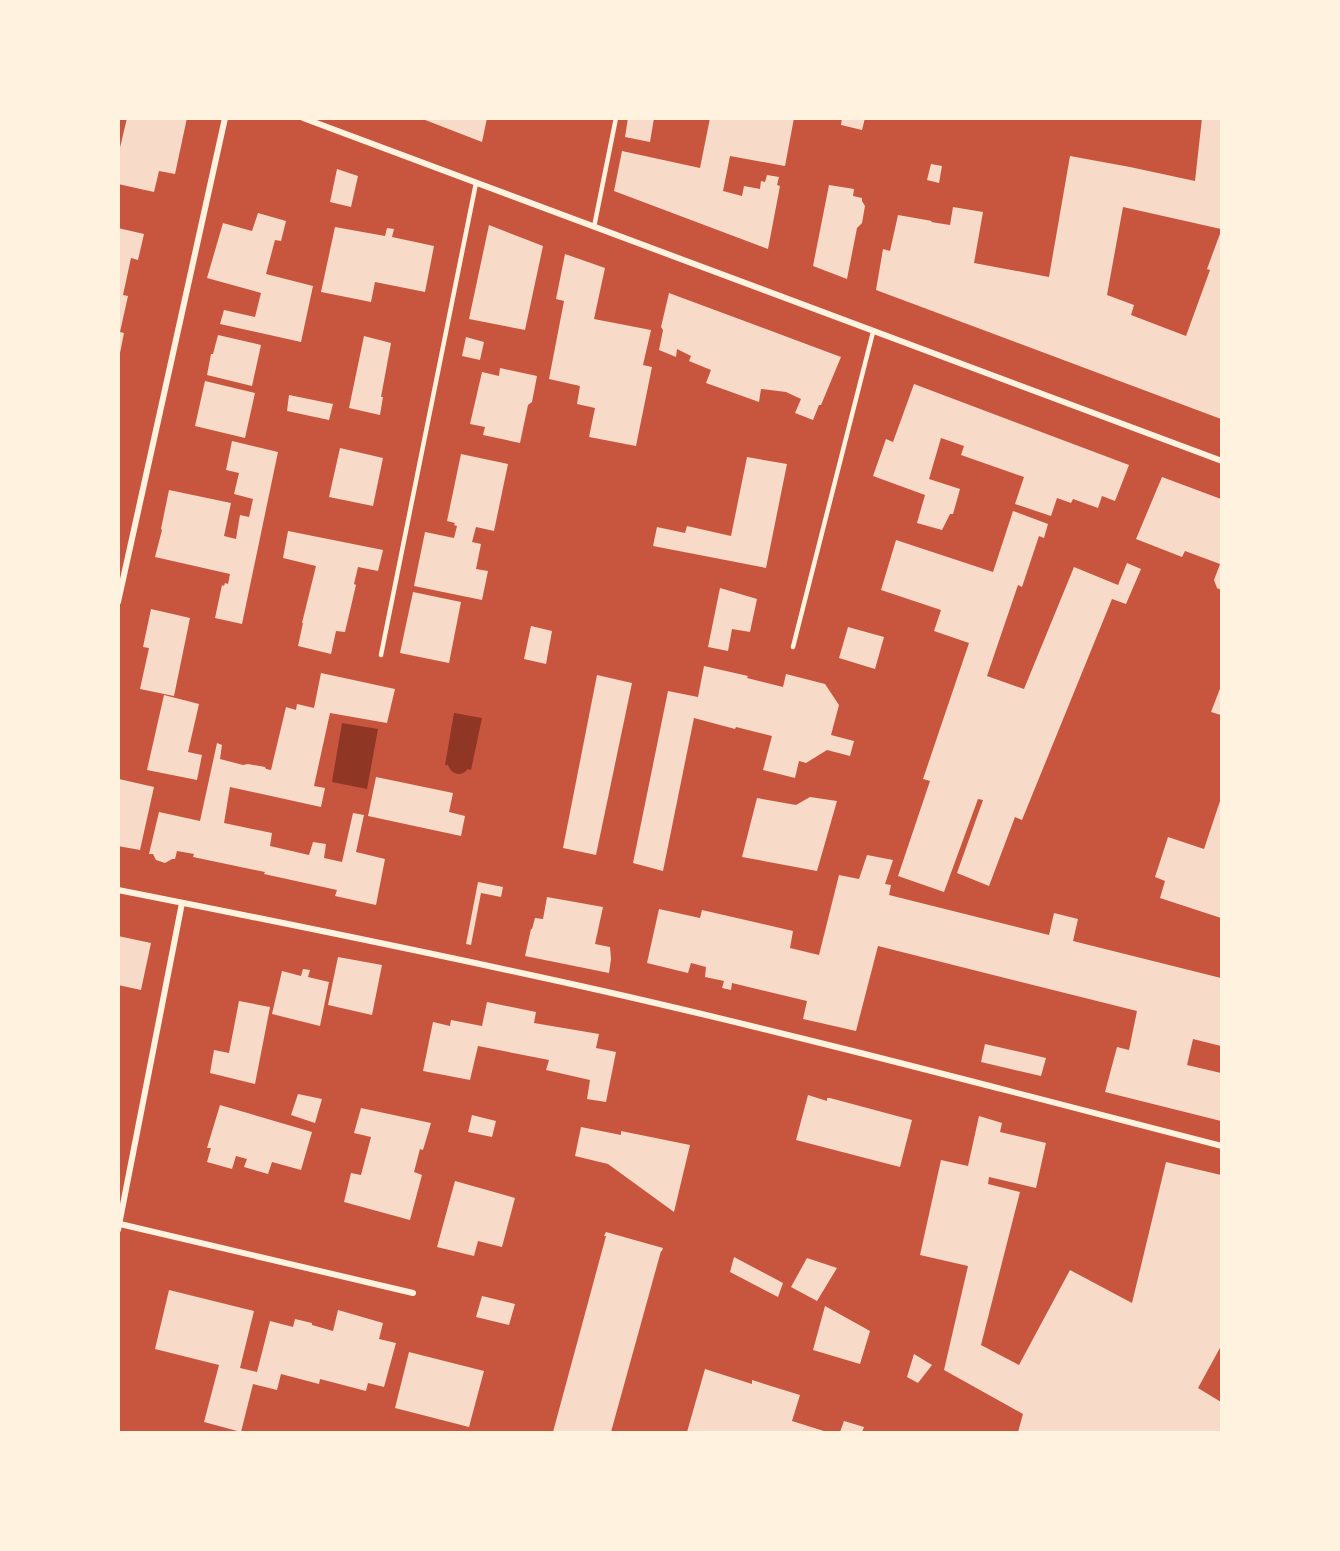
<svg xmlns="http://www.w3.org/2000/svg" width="1340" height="1551" viewBox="0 0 1340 1551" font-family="Poppins,sans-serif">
<rect width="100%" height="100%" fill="#c8553d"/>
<!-- water -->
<g fill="#8f3625">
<path d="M454,713L482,718L471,770L468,769C461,777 452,775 448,765H445Z"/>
<path d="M342,723L378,729L367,789L332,782Z"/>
</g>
<!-- building -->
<g fill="#f7dbc8">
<path d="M127,118H187L175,174L159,171L154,192L118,184V156Z"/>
<path d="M420,118H487L482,142Z"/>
<path d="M628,118H654L650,142L625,137Z"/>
<path d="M710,118H794L785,166L730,156L723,191L742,196L744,186L760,189L761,181L765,182L767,175L779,177L777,185L780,186L768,249L614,191L622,151L700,168Z"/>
<path d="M842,118H865L862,130L841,125Z"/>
<path d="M1202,118H1221V229L1123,207L1107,295L1134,305L1131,315L1186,336L1210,270L1207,269L1221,231V419L876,290L883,249L890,251L898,215L932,221L931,222L950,225L953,207L983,212L974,263L1049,277L1070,156L1130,167L1195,181Z"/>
<path d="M931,164L942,166L939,183L927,180Z"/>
<path d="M337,169L358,176L351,207L330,202Z"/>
<path d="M829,185L854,189L853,196L862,198V201L865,206L862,223L857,228L847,279L813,266Z"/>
<path d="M258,213L286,221L281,241L275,240L266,274L313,286L301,342L220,324L224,310L255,317L261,293L207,278L223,223L252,231Z"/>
<path d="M489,225L543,246L525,330L469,319Z"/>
<path d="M335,227L385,236L387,228L394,229L392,237L434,246L425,292L375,282L371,302L321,292Z"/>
<path d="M118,228L144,234L138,260L131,258L123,295L128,296L120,332L124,333L120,353Z"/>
<path d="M565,254L605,268L594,319L651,330L643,365L652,367L636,446L589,437L595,408L577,404L580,386L549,379L564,301L556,299Z"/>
<path d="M669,293L841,357L821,405H819L813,420L795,413L801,399L786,392L761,389L759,402L706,383L711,370L689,361L691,356L677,349L676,357L659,350L663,330L661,327Z"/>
<path d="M218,335L261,345L252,386L207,375L211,354H213Z"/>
<path d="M364,336L391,343L381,397H383L380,415L349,408Z"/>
<path d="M466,337L484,342L480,360L462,356Z"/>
<path d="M500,368L537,376L532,402L528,405L520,443L483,435L485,427L470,424L482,372L499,376Z"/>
<path d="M205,381L255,393L245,438L195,426Z"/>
<path d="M914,384L1129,465L1115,501L1102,496L1098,508L1073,499L1071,503L1057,498L1051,516L1015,504L1024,477L961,455L964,446L941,438L929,479L960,489L955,507L953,514H950L942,530L917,523L925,495L873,476L886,439L893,442Z"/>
<path d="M289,395L333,404L329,420L287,411Z"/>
<path d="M232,441L278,452L242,624L215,618L222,585L224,586L225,583L228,584L230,574L155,557L162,530L161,529L169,490L231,503L224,536L236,539L240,515L249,517L253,499L234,494L239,473L226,470Z"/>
<path d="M340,448L383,458L373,506L329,497Z"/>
<path d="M461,454L508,464L494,531L476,527L472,542L481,544L476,569L488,571L482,600L414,586L425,532L454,538L457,526L454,525L455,523L447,521Z"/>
<path d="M747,457L787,464L766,568L653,546L657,527L685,533L687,526L731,536Z"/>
<path d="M1162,477L1221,499V590L1217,588L1214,580L1220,564L1185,551L1182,557L1136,539Z"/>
<path d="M1013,511L1048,524L1044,538L1039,536L1022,587L1018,585L987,676L1024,689L1074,567L1118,585L1127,563L1141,569L1126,604L1112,599L1022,820L1015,817L989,886L957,873L983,800L978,799L944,892L898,876L930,781L923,779L969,643L934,631L941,610L881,590L896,540L993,572Z"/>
<path d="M288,531L383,550L378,571L358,567L354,584L356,585L345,632L336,631L331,654L298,646L303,623H302L316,566L283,558Z"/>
<path d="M720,588L757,599L750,632L732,629L728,651L708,647Z"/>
<path d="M413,592L461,602L449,663L400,653Z"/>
<path d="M151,609L190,618L174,696L140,689L149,648L143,647Z"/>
<path d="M531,626L552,631L546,664L524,659Z"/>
<path d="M848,627L884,637L875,669L839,658Z"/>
<path d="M704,666L748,676L747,678L783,687L786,674L825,684L839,705L831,735L854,741L850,756L827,750L806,763L799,761L795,778L763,770L772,736L736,727L735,729L694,718L663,871L633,863L668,691L698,697Z"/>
<path d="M321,673L395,689L387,723L330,713L314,786L325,788L321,807L230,787L224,823L272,833L270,846L309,855L313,842L326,844L324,858L342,862L353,813L364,815L356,852L385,859L376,905L335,896L337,890L264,874L265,872L193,857L194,854L177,851L175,859H172L165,863L156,860L153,854H149L159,812L200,821L217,743L222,745L220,759L243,765L248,764L265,767L266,769L271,770L286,707L296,710L297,704L314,708Z"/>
<path d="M597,675L632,683L596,855L563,848Z"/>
<path d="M1221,686V715L1211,712Z"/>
<path d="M164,695L199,704L188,752L202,755L197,780L147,770Z"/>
<path d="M376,777L453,793L449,812L465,816L461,836L368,816Z"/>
<path d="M119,779L154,787L140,850L118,846Z"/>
<path d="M810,797L837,801L817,871L742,857L757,798L796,805Z"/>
<path d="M1221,798V918L1160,898L1165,881L1155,877L1168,837L1204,849Z"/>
<path d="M867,855L893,860L885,884L891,885L889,895L1049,935L1054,913L1078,919L1073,941L1221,978V1046L1193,1039L1187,1065L1221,1073V1121L1105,1092L1117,1047L1129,1050L1137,1011L878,946L856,1031L803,1019L807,1001L732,983L731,990L722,988L724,981L705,977L706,967L691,963L688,973L647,963L659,909L700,918L702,910L793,931L790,948L819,955L839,875L859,879Z"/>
<path d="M478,882L503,887L501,897L481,893L471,945L466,944Z"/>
<path d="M547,897L603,907L595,944L610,947L611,959L609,973L525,956L531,929H532L535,918L543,919Z"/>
<path d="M118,936L151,943L141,990L118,985Z"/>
<path d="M338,957L382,965L372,1015L328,1005Z"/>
<path d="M303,969L310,970L308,977L329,982L320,1026L272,1014L282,971L301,976Z"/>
<path d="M239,1001L270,1007L255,1084L210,1073L214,1050L229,1053Z"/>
<path d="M487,1002L536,1012L534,1023L599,1034L596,1048L616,1052L606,1102L587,1099L590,1080L546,1070L549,1060L478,1046L470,1080L423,1071L433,1022L450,1026L451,1020L482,1026Z"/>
<path d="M985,1044L1046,1058L1041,1076L981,1062Z"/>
<path d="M298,1094L322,1099L315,1123L291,1115Z"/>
<path d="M808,1095L827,1101V1098H830L912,1120L900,1167L796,1140Z"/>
<path d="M220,1105L312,1132L301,1170L272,1162L268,1174L244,1167L247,1159L236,1156L232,1169L207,1162L211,1148H207Z"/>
<path d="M361,1108L431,1123L423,1150L420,1149L414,1172L422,1175L410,1220L344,1202L351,1173L361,1175L371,1137L354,1133Z"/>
<path d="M472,1115L496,1121L492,1137L468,1132Z"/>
<path d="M979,1116L1002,1123L1000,1132L1046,1143L1036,1188L989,1177L988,1184L1020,1192L981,1345L1019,1365L1070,1270L1132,1303L1166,1162L1221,1175V1346L1198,1388L1221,1402V1432H1018L1023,1414L944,1370L968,1266L920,1255L941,1160L968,1166Z"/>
<path d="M581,1127L621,1135V1131L690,1145L674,1212L608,1164L575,1156Z"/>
<path d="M455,1181L515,1198L502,1247L478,1241L474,1256L437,1247Z"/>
<path d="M606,1232L663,1248L662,1251H661L611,1432H553L606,1236H604Z"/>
<path d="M734,1257L783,1283L778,1297L730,1272Z"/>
<path d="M807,1258L837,1268L817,1301L791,1287Z"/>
<path d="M169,1290L254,1311L240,1368L257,1372L270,1321L293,1327L295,1319L312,1323V1325L333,1331L338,1310L383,1323L379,1339L396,1343L384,1387L368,1383L366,1391L320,1379L319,1384L281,1374L277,1390L253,1384L241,1432L204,1422L219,1365L155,1349Z"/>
<path d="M482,1296L515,1304L509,1325L476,1317Z"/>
<path d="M825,1306L870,1331L860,1364L813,1350Z"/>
<path d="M409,1352L484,1371L469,1427L395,1408Z"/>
<path d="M914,1354L932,1365L918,1383L907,1377Z"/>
<path d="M705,1369L752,1384V1380L800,1395L792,1421L827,1432H687Z"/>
<path d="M844,1421L864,1427L862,1432H840Z"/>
</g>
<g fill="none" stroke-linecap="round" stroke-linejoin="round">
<!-- service -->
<g stroke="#fff3e0" stroke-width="4.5">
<path d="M594,227L616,118"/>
<path d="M793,647L873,332"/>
<path d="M381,655L476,183"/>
</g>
<!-- minor -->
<g stroke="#fff3e0" stroke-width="6">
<path d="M303,118L1222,461"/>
<path d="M118,602L225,118"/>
<path d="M118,890C280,922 442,955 603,991C810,1038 1016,1093 1222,1146"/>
<path d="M120,1224L413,1293"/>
<path d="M118,1230L182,903"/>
</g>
</g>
<!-- border -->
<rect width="1340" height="1551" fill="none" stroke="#fff3e0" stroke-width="240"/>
</svg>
